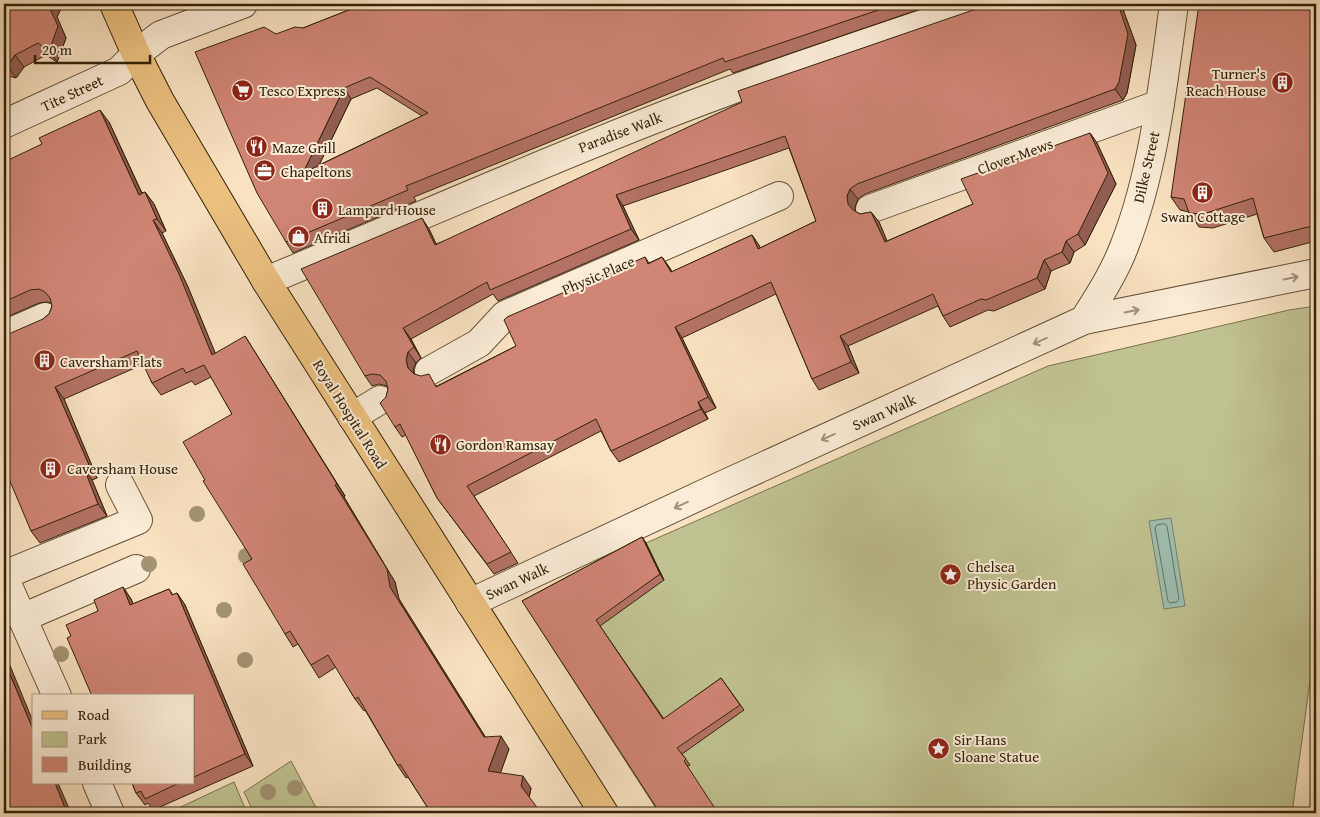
<svg xmlns="http://www.w3.org/2000/svg" width="1320" height="817" viewBox="0 0 1320 817" font-family="'Gentium Book Plus',serif">
<rect width="100%" height="100%" fill="#f9e2c1"/>
<filter id="stains"><feTurbulence type="fractalNoise" baseFrequency=".004" numOctaves="4"/><feColorMatrix values="0 0 0 0 .2 0 0 0 0 .09 0 0 0 0 .02 0 0 0 .5 -.17"/></filter>
<radialGradient id="worn" r=".72"><stop offset=".6" stop-color="#630" stop-opacity="0"/><stop offset="1" stop-color="#630" stop-opacity=".3"/></radialGradient>
<!-- green -->
<g fill="#c0c291" stroke="#7a724d">
<path d="M1316,306V637L1292,813H659L526,607L646,543L1048,366L1289,310Z"/>
<path d="M291,761L319,813H254L244,792Z"/>
<path d="M234,782L247,813H168Z"/>
</g>
<!-- water -->
<path fill="#9ebeb0" stroke="#73806d" d="M1171,518L1185,606L1164,609L1149,521Z"/>
<g fill="none" stroke-linecap="round" stroke-linejoin="round">
<!-- shore -->
<path stroke="#68705c" stroke-width="1" d="M1165,524L1167,526L1179,599L1177,602L1170,603L1168,601L1155,528L1157,525Z"/>
<defs>
<g id="minor">
<path d="M4,124L119,71L136,54L161,35L243,4"/>
<path d="M870,209L1160,104"/>
<path d="M266,281C399,226 531,167 665,115C770,74 876,40 982,4"/>
<path d="M1084,320C1099,296 1114,273 1124,247C1154,171 1163,84 1174,4"/>
<path d="M4,335L45,317"/>
<path d="M429,371L479,343L505,315L779,196"/>
<path d="M352,417L380,400"/>
<path d="M4,575L138,520L120,485"/>
<path d="M4,577L57,696"/>
<path d="M470,603L714,489L1084,320L1316,273"/>
<path d="M22,618L136,569"/>
<path d="M97,783L110,813"/>
</g>
<path id="major" d="M114,4L136,54L160,101L266,281L604,813"/>
</defs>
<!-- minor casing -->
<use href="#minor" stroke="#645237" stroke-width="30"/>
<!-- major casing -->
<use href="#major" stroke="#332209" stroke-width="30"/>
<!-- minor -->
<use href="#minor" stroke="#fbecd7" stroke-width="28"/>
<!-- major -->
<use href="#major" stroke="#ecc180" stroke-width="28"/>
</g>
<!-- trees -->
<g fill="#a39372">
<circle cx="197" cy="514" r="8"/>
<circle cx="246" cy="556" r="8"/>
<circle cx="149" cy="564" r="8"/>
<circle cx="224" cy="610" r="8"/>
<circle cx="61" cy="654" r="8"/>
<circle cx="245" cy="660" r="8"/>
<circle cx="295" cy="788" r="8"/>
<circle cx="268" cy="792" r="8"/>
</g>
<!-- wall -->
<g fill="#b37265" stroke="#332209" fill-rule="evenodd">
<path d="M4,4H63L57,17L66,38L57,62L46,55L24,67L16,78L5,75H4Z"/>
<path d="M364,4H935L733,73L730,69L414,197L416,201L293,253L286,242L276,34L303,28ZM377,88L422,116L319,165L351,99Z"/>
<path d="M1121,4L1136,45L1127,93L1123,100L865,194L858,199L855,207V211L860,214L871,212L879,222L887,241L973,204L1090,133L1097,143L1116,184L1085,245L1074,252L1070,263L1051,271L1045,289L994,311L988,310L950,327L943,316L938,306L848,346L859,373L819,390L812,379L776,294L682,338L716,408L705,413L708,419L619,462L611,451L601,431L474,496L518,563L494,574L437,498L406,435L402,437L395,427L386,397L388,389L387,386L379,384L372,386L365,376L429,229L436,244ZM789,148L816,221L760,248L752,235L672,272L662,257L649,263L645,257L516,346L437,386L414,374L413,370L416,363L421,358L411,339L493,294L498,301L639,240L623,206Z"/>
<path d="M1316,4V241L1274,252L1264,238L1257,214L1213,228L1199,227L1189,212L1180,210L1171,197Z"/>
<path d="M109,122L142,193L145,192L154,204L166,231L162,233L188,287L215,353L253,349L345,496L344,497L395,582L399,599L485,737L509,749L500,773L531,788L529,798L541,813H431L408,777L406,778L398,766L365,710L364,711L355,699L336,667L319,678L298,644L293,647L285,634L252,559L205,480L232,414L211,377L195,385L192,381L161,395L152,383L144,364L64,399L97,478L92,480L107,516L40,543L31,531L43,319L49,314L52,306L51,303L47,302L39,303L4,318V162Z"/>
<path d="M642,537L646,543L664,580L600,626L664,719L721,678L744,710L682,754L690,765L688,766L522,601Z"/>
<path d="M123,587L131,599L133,604L169,589L173,595L177,593L185,605L253,766L153,810L148,803L145,805L136,793L132,783H194V696L71,636L98,611Z"/>
</g>
<!-- shaded-wall -->
<g fill="#925d52" stroke="#332209">
<path d="M49,4H63L57,17L66,38L57,62L49,51Z"/>
<path d="M1118,4H1121L1136,45L1127,93L1123,100L1115,89Z"/>
<path d="M15,55L24,67L16,78L7,66Z"/>
<path d="M344,88L351,99L310,184L303,173Z"/>
<path d="M100,110L109,122L148,207L139,195Z"/>
<path d="M1090,133L1097,143L1116,184L1085,245L1078,234Z"/>
<path d="M850,189L858,199L855,207L856,215L848,204L847,196Z"/>
<path d="M145,192L154,204L166,231L157,219Z"/>
<path d="M616,195L623,206L639,240L631,229Z"/>
<path d="M871,212L879,222L892,253L885,242Z"/>
<path d="M422,218L429,229L442,256L435,245Z"/>
<path d="M153,220L162,233L188,287L221,367L212,355Z"/>
<path d="M752,235L759,245L766,260L758,249Z"/>
<path d="M1066,241L1074,252L1070,263L1062,252Z"/>
<path d="M662,257L670,268L678,283L671,272Z"/>
<path d="M1044,260L1051,271L1045,289L1037,278Z"/>
<path d="M675,327L682,338L716,408L708,397Z"/>
<path d="M403,328L411,339L421,358L414,347Z"/>
<path d="M245,336L253,349L345,496L337,484Z"/>
<path d="M840,336L848,346L859,373L851,362Z"/>
<path d="M408,352L416,363L413,370L416,379L408,368L406,360Z"/>
<path d="M55,387L64,399L97,478L89,465Z"/>
<path d="M698,402L705,413L708,419L701,409Z"/>
<path d="M84,468L92,480L107,516L98,504Z"/>
<path d="M335,485L344,497L395,582L399,599L493,749L484,737L390,587Z"/>
<path d="M642,537L646,543L664,580L660,574Z"/>
<path d="M123,587L131,599L139,617L130,605Z"/>
<path d="M177,593L185,605L253,766L245,754Z"/>
<path d="M4,651L34,724V732L4,660Z"/>
<path d="M501,736L509,749L497,783L488,771Z"/>
<path d="M523,776L531,788L529,798L521,786Z"/>
<path d="M55,783H58L71,813H67Z"/>
</g>
<!-- building -->
<g fill="#d08575" stroke="#332209" fill-rule="evenodd">
<path d="M4,4H49L48,5L58,26L49,51L38,43L15,55L7,66L4,65Z"/>
<path d="M364,4H896L725,62L723,58L406,186L408,190L286,242L257,193L195,52L264,27L276,34L295,27L303,28ZM370,77L428,113L303,173L344,88Z"/>
<path d="M986,4H1118L1128,34L1119,82L1115,89L857,184L850,189L847,196L848,204L853,210L860,214L871,212L885,242L973,204L961,179L1090,133L1108,173L1078,234L1066,241L1062,252L1044,260L1037,278L986,300L981,299L943,316L933,294L840,336L851,362L812,379L771,282L675,327L708,397L698,402L701,409L611,451L596,419L467,486L511,552L487,564L437,498L400,424L395,427L380,403L386,397L388,389L386,381L380,375L372,374L365,376L301,269L422,218L435,245L742,102L738,91L979,8ZM785,136L816,221L758,249L752,235L671,272L662,257L648,264L645,257L507,317L504,320L516,346L436,387L429,374L421,376L414,374L408,368L406,360L408,352L414,347L403,328L487,282L490,290L631,229L616,195Z"/>
<path d="M1199,4H1316V225L1264,238L1253,198L1203,214L1189,213L1184,199L1171,197Z"/>
<path d="M100,110L139,195L145,192L157,219L153,220L179,274L212,355L245,336L337,484L335,485L387,569L390,587L484,737L501,736L488,771L523,776L521,786L539,810L538,813H431L400,764L398,766L358,697L355,699L328,655L311,665L290,631L285,634L243,564L252,559L203,481L205,480L183,442L232,414L204,365L186,373L183,368L152,383L137,351L55,387L89,465L84,468L98,504L31,531L4,467V336L43,319L49,314L52,306L50,298L45,292L39,289L30,290L4,302V162L42,144L39,138Z"/>
<path d="M642,537L660,574L596,620L663,719L721,678L740,705L677,748L686,759L684,761L718,813H660L522,601Z"/>
<path d="M123,587L130,605L169,589L172,595L177,593L245,754L194,777V696H92L67,638L71,636L66,625L98,611L94,600Z"/>
<path d="M4,660L34,732V783H55L67,813H4Z"/>
<path d="M132,783H179L145,799L141,791L136,793Z"/>
</g>
<!-- one-way arrows -->
<defs><path id="oneway-shaft" d="M-6 0H5M1.5-3L5.5 0L1.5 3" fill="none" stroke-width="1.6" stroke-linecap="round" stroke-linejoin="round" transform="scale(1.25)"/></defs>
<g stroke="#a1917a">
<use href="#oneway-shaft" transform="translate(1291 278) rotate(-12)"/>
<use href="#oneway-shaft" transform="translate(1132 311) rotate(-12)"/>
<use href="#oneway-shaft" transform="translate(1040 341) rotate(156)"/>
<use href="#oneway-shaft" transform="translate(828 437) rotate(156)"/>
<use href="#oneway-shaft" transform="translate(681 505) rotate(155)"/>
</g>
<!-- icons -->
<defs>
<symbol id="building-disc" viewBox="-11 -11 22 22"><circle r="9.5" fill="#8f2418" stroke="#fbecd7"/><path d="M-4-6H4V6H1V3H-1V6H-4ZM-2.5-4.3h1.7v1.8h-1.7ZM.8-4.3h1.7v1.8H.8ZM-2.5-1h1.7V.8h-1.7ZM.8-1h1.7V.8H.8Z" fill="#fff"/></symbol>
<symbol id="supermarket-disc" viewBox="-11 -11 22 22"><circle r="9.5" fill="#8f2418" stroke="#fbecd7"/><path d="M-6-5.5h2.5l.6 2H6L4.5 2H-2.5L-4.4-4H-6ZM-1.5 3.2a1.3 1.3 0 1 0 .1 0ZM3 3.2a1.3 1.3 0 1 0 .1 0Z" fill="#fff"/></symbol>
<symbol id="restaurant-disc" viewBox="-11 -11 22 22"><circle r="9.5" fill="#8f2418" stroke="#fbecd7"/><path d="M-5-6h1v4h1v-4h1v4h1v-4h1v5L-1.5 .5V6h-2V.5L-5-1ZM5-6V6H3V1.5H1.5Q1.5-4 5-6Z" fill="#fff"/></symbol>
<symbol id="office-disc" viewBox="-11 -11 22 22"><circle r="9.5" fill="#8f2418" stroke="#fbecd7"/><path d="M-6-3h4V-5.5h4V-3h4V5H-6ZM-1-4.5V-3h2v-1.5ZM-6 0V1H6V0Z" fill="#fff"/></symbol>
<symbol id="shop-disc" viewBox="-11 -11 22 22"><circle r="9.5" fill="#8f2418" stroke="#fbecd7"/><path d="M-5-2.5h2.3a2.7 3.5 0 0 1 5.4 0H5L5.5 6h-11ZM-1.5-2.5h3a1.5 2.3 0 0 0-3 0Z" fill="#fff"/></symbol>
<symbol id="sight-disc" viewBox="-11 -11 22 22"><circle r="9.5" fill="#8f2418" stroke="#fbecd7"/><path d="M0-6L1.8-2.2L6-1.7L2.9 1.2L3.7 5.4L0 3.3L-3.7 5.4L-2.9 1.2L-6-1.7L-1.8-2.2Z" fill="#fff"/></symbol>
</defs>
<g fill-rule="evenodd">
<use href="#building-disc" x="1270" y="70" width="25" height="25"/>
<use href="#supermarket-disc" x="230" y="78" width="25" height="25"/>
<use href="#restaurant-disc" x="244" y="134" width="25" height="25"/>
<use href="#office-disc" x="252" y="158" width="25" height="25"/>
<use href="#building-disc" x="1190" y="180" width="25" height="25"/>
<use href="#building-disc" x="310" y="196" width="25" height="25"/>
<use href="#shop-disc" x="286" y="224" width="25" height="25"/>
<use href="#building-disc" x="32" y="348" width="25" height="25"/>
<use href="#restaurant-disc" x="428" y="432" width="25" height="25"/>
<use href="#building-disc" x="38" y="456" width="25" height="25"/>
<use href="#sight-disc" x="938" y="562" width="25" height="25"/>
<use href="#sight-disc" x="926" y="736" width="25" height="25"/>
</g>
<g text-anchor="middle" dominant-baseline="central" stroke-width="4" stroke-linejoin="round" paint-order="stroke">
<!-- poi labels -->
<g font-size="15" fill="#332209" stroke="#fbecd7" text-anchor="start">
<text x="1266" y="73" text-anchor="end">Turner's<tspan x="1266" dy="17">Reach House</tspan></text>
<text x="259" y="90">Tesco Express</text>
<text x="272" y="147">Maze Grill</text>
<text x="281" y="171">Chapeltons</text>
<text x="338" y="209">Lampard House</text>
<text x="1203" y="216" text-anchor="middle">Swan Cottage</text>
<text x="314" y="237">Afridi</text>
<text x="60" y="361">Caversham Flats</text>
<text x="456" y="444">Gordon Ramsay</text>
<text x="67" y="468">Caversham House</text>
<text x="967" y="566">Chelsea<tspan x="967" dy="17">Physic Garden</tspan></text>
<text x="954" y="739">Sir Hans<tspan x="954" dy="17">Sloane Statue</tspan></text>
</g>
<!-- street labels -->
<g font-size="15" fill="#332209" stroke="#fbecd7">
<text transform="translate(72 93) rotate(-25)">Tite Street</text>
<text transform="translate(620 132) rotate(-21)">Paradise Walk</text>
<text transform="translate(1015 156) rotate(-20)">Clover Mews</text>
<text transform="translate(1146 167) rotate(-77)">Dilke Street</text>
<text transform="translate(598 275) rotate(-23)">Physic Place</text>
<text transform="translate(884 412) rotate(-24)">Swan Walk</text>
<text transform="translate(350 414) rotate(58)">Royal Hospital Road</text>
<text transform="translate(517 581) rotate(-25)">Swan Walk</text>
</g>
</g>
<!-- margin -->
<rect width="1320" height="817" fill="none" stroke="#f9e2c1" stroke-width="20"/>
<rect x="5" y="5" width="1310" height="807" fill="none" stroke="#332209" stroke-width="2.5"/>
<rect x="10" y="10" width="1300" height="797" fill="none" stroke="#332209"/>
<!-- legend -->
<rect x="32" y="694" width="162" height="90" fill="#fbecd7" stroke="#ab9b85"/>
<rect x="42" y="711" width="25" height="8" fill="#ecc180" stroke="#ab9b85"/>
<text x="78" y="720" font-size="15" fill="#332209">Road</text>
<rect x="42" y="732" width="25" height="15" fill="#c0c291" stroke="#ab9b85"/>
<text x="78" y="744" font-size="15" fill="#332209">Park</text>
<rect x="42" y="757" width="25" height="15" fill="#d08575" stroke="#ab9b85"/>
<text x="78" y="770" font-size="15" fill="#332209">Building</text>
<!-- scale -->
<path d="M35 55v8h115v-8" fill="none" stroke="#332209" stroke-width="2.5"/>
<text x="42" y="55" font-size="15" fill="#332209" stroke="#fbecd7" stroke-width="4" paint-order="stroke">20 m</text>
<rect width="100%" height="100%" filter="url(#stains)"/>
<rect width="100%" height="100%" fill="url(#worn)"/>
</svg>
